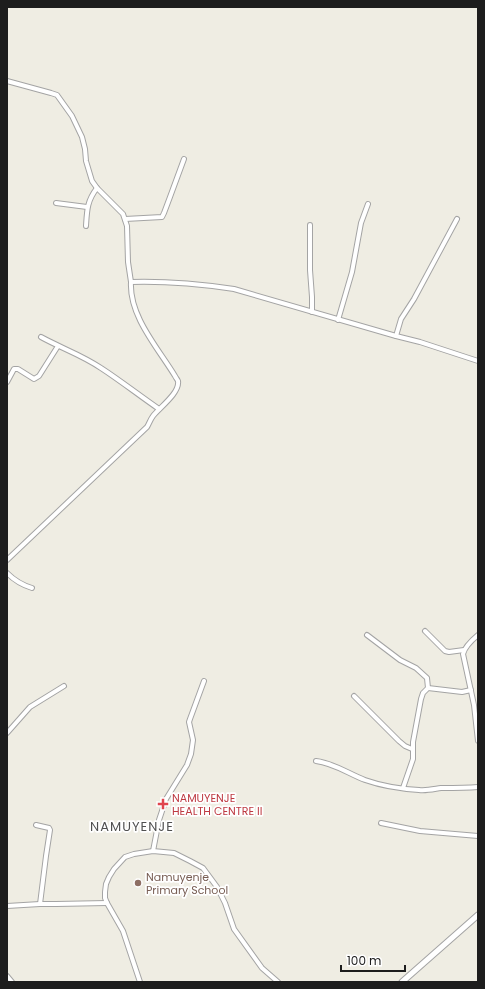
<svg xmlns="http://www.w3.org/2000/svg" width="485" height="989" viewBox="0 0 485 989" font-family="Poppins,sans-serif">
<rect width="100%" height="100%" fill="#efede3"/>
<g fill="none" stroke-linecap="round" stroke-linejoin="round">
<defs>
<g id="minor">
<path d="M7,81L51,93L57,95L72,116L82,137L85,149L86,161L92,181L97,188L123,214L127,226L128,262L131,282C165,281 200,284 234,289L396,336L420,342L478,361"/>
<path d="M56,203L87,207"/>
<path d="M125,219L162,217L164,213L170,197L184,159"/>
<path d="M310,225V270L312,297V312"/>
<path d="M86,226C87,210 87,201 97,188"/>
<path d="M338,320L352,272L361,223L368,204"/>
<path d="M396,336L401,319L414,299L457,219"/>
<path d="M41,337C61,348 82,355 101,368C121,381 140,396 159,409"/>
<path d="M7,382L14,369H18L34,379L39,376L58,346"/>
<path d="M7,560L147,427C149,424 150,420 153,416C159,408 180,393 178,381C177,379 176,378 175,376C158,348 129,316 131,282"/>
<path d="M7,573C15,581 22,585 32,588"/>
<path d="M425,631L445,651L449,652L464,650"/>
<path d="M367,635L400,660L416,668L427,678L428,688L423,693L421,699L413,742V759L403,788"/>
<path d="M478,635C472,640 465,646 463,654L474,705L478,741"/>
<path d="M428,688L462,692L471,690"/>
<path d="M354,696L399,741L405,746L412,749"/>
<path d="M7,733L30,707L64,686"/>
<path d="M316,761C334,763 349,774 365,780C382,786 402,789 419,790C426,791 434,789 441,788C453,788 466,788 478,787"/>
<path d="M381,823L420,831L478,836"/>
<path d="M36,825L49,828L50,830L46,856L40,904"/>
<path d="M153,851L159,820L166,799L187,765L191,754L193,740L189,722L190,719L204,681"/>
<path d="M7,906L40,904H56L107,903"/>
<path d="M7,976L12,982"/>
<path d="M140,982L123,931L107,903L105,898V892L106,884L109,877L114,869L125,857L134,854L153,851L174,853L190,861L203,868L217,887L225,903L234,929L262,968L278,982"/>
</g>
<path id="tertiary" d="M402,982L478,915"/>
</defs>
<!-- minor casing -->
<use href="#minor" stroke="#a4a4a4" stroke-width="6"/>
<!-- tertiary casing -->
<use href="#tertiary" stroke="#a4a4a4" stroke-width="7"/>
<!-- minor -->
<use href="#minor" stroke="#fff" stroke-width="4"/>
<!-- tertiary -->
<use href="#tertiary" stroke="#fff" stroke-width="5"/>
</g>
<!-- markers -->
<path fill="#e0444e" stroke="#fff" stroke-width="1.5" d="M161 798h4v4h4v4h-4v4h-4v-4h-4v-4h4z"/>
<circle fill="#8d6e63" stroke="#fff" stroke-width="1.5" cx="138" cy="883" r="4"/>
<g text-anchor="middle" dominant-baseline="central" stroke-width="3.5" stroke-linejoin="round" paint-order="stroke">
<!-- health labels -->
<g font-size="11" fill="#be3a42" stroke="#fff" text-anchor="start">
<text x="172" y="798">NAMUYENJE<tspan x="172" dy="13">HEALTH CENTRE II</tspan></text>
</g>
<!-- education labels -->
<g font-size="11" fill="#785e54" stroke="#fff" text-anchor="start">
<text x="146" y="877">Namuyenje<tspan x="146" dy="13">Primary School</tspan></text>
</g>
<!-- quarter labels -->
<g font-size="13" letter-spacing="1" fill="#505050" stroke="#fff">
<text x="132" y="826">NAMUYENJE</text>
</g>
</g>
<!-- border -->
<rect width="485" height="989" fill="none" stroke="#1d1d1d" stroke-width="16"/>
<!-- scale -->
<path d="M341 965v6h64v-6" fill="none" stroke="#1d1d1d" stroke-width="2"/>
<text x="347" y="965" font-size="12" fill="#1d1d1d" stroke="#ffffff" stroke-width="3" paint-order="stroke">100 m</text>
</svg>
